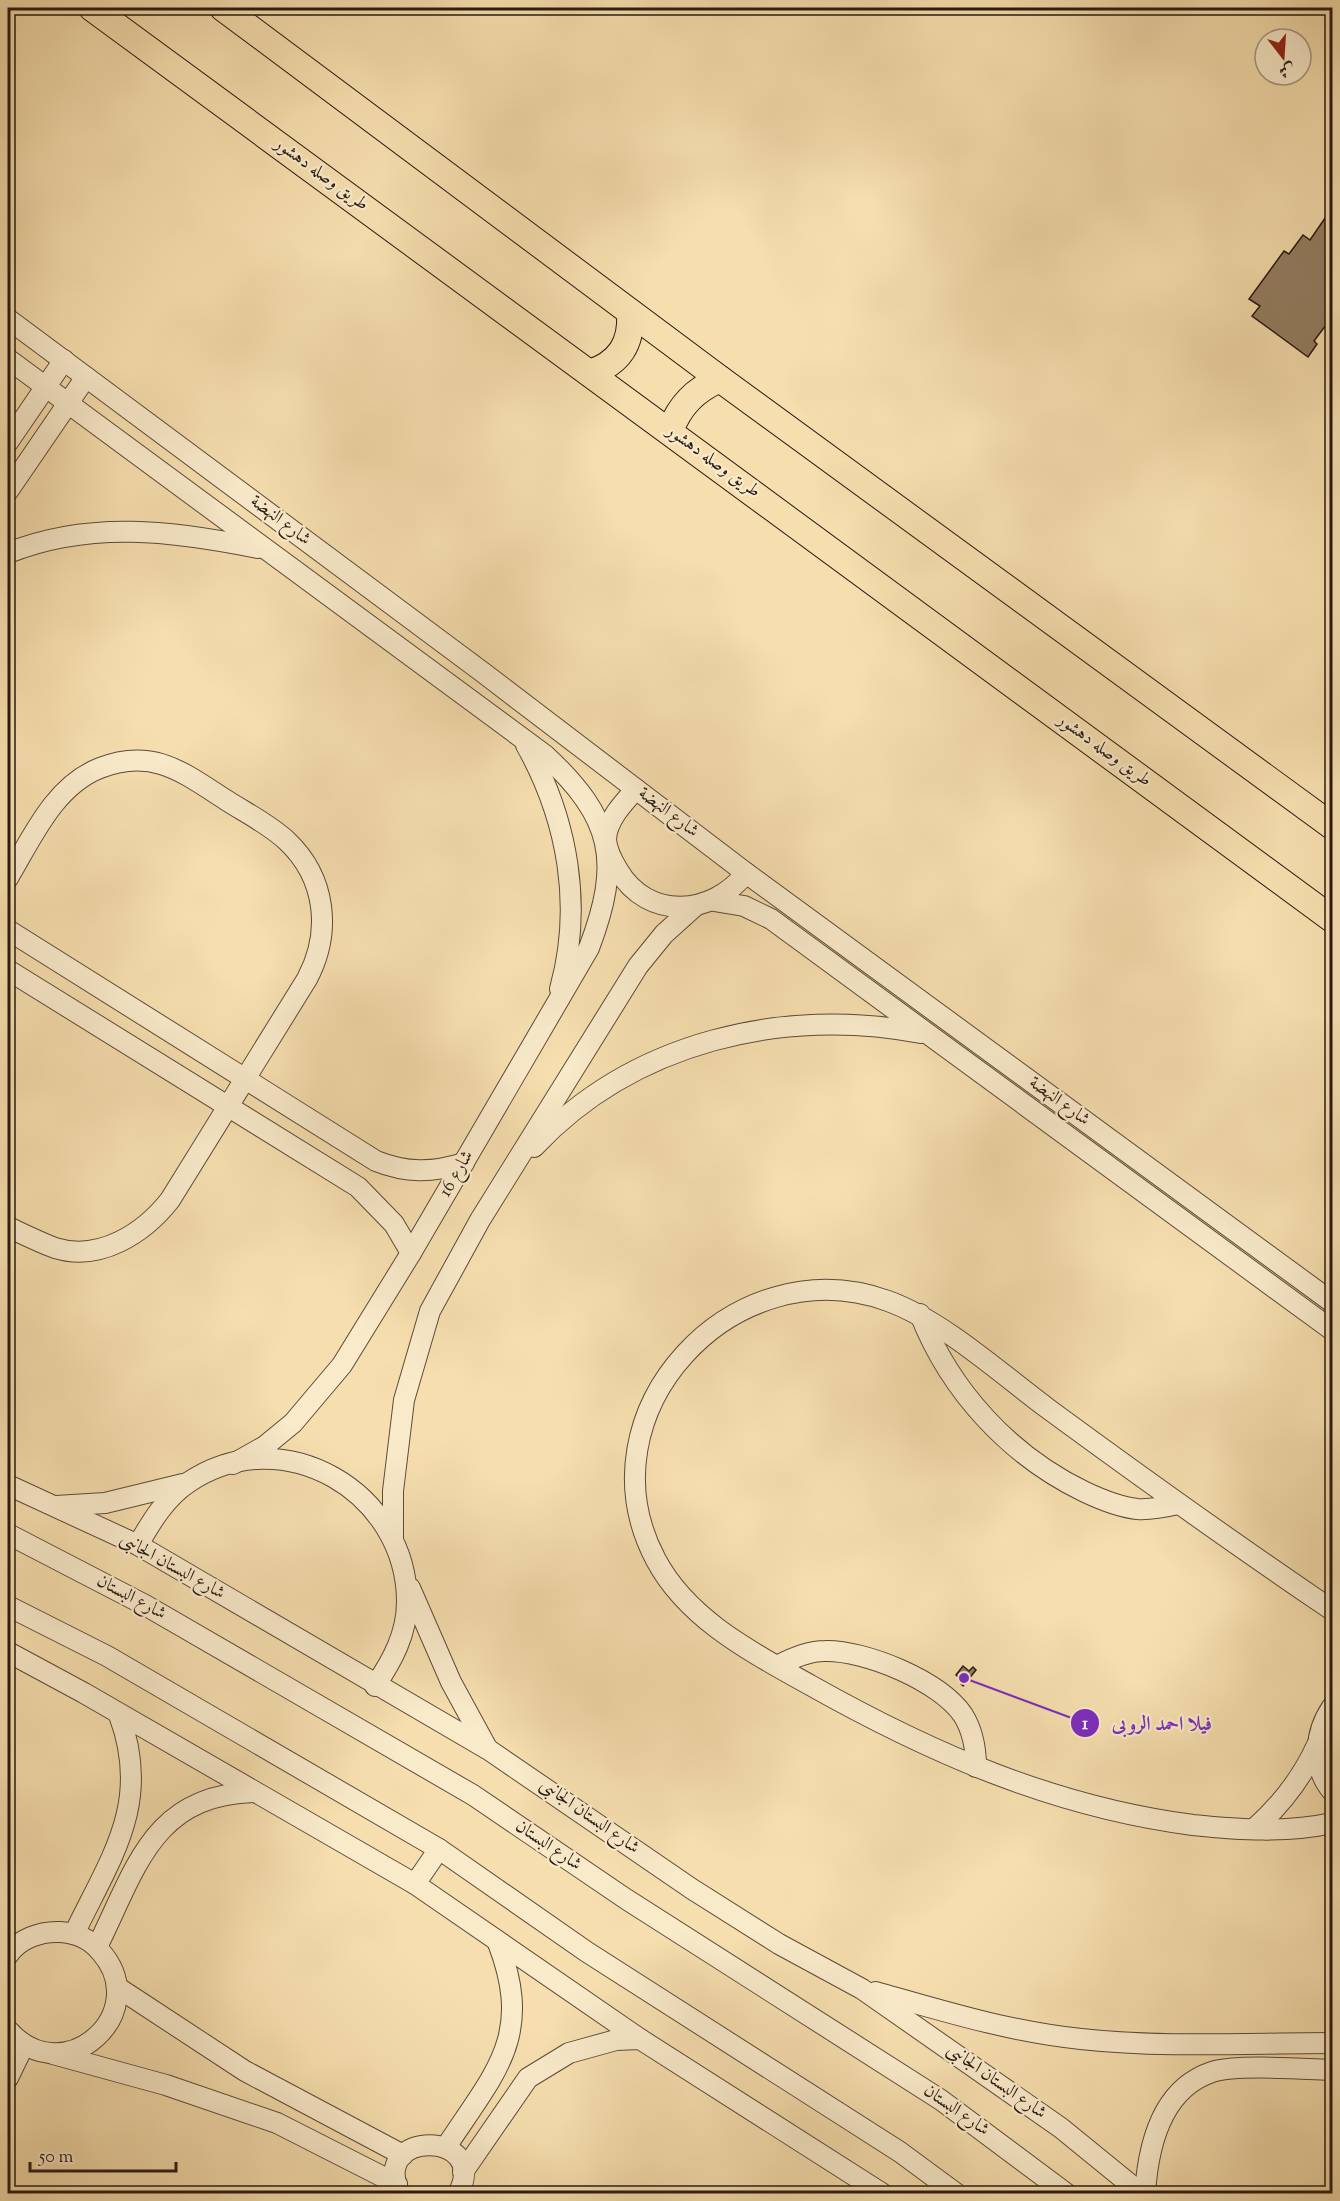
<svg xmlns="http://www.w3.org/2000/svg" width="1340" height="2201" viewBox="0 0 1340 2201" font-family="'Sorts Mill Goudy',Amiri,serif">
<rect width="100%" height="100%" fill="#f6deae"/>
<filter id="stains"><feTurbulence type="fractalNoise" baseFrequency=".00333" numOctaves="4"/><feColorMatrix values="0 0 0 0 .2 0 0 0 0 .09 0 0 0 0 .02 0 0 0 .5 -.17"/></filter>
<radialGradient id="worn" r=".72"><stop offset=".6" stop-color="#630" stop-opacity="0"/><stop offset="1" stop-color="#630" stop-opacity=".3"/></radialGradient>
<!-- building -->
<g fill="#947f63" stroke="#291812" stroke-width="1.5">
<path d="M1332,208V317L1314,341L1317,344L1308,357L1252,316L1260,306L1249,299L1284,251L1289,254L1303,235L1310,240Z"/>
<path d="M963,1666L969,1671L973,1667L976,1670L963,1686L961,1684L963,1681L956,1675Z"/>
</g>
<g fill="none" stroke-linecap="round" stroke-linejoin="round">
<defs>
<g id="minor">
<path d="M8,319L481,671L746,873L1332,1302"/>
<path d="M8,359L545,755C613,818 622,861 589,948L411,1253L342,1365L293,1423L265,1446L233,1464"/>
<path d="M8,442L64,360"/>
<path d="M8,491L86,377"/>
<path d="M8,553C90,520 174,531 258,548"/>
<path d="M526,745C568,820 583,906 560,989"/>
<path d="M636,789C624,802 606,821 606,840C607,851 613,862 618,870C648,921 712,916 746,873"/>
<path d="M8,878C32,838 54,786 100,768C153,747 184,773 226,800C246,813 269,824 287,841C326,878 332,932 307,979L170,1200C144,1233 100,1262 55,1248C39,1242 23,1234 8,1227"/>
<path d="M714,901L744,906L771,919L1332,1330"/>
<path d="M8,930L376,1161C406,1173 432,1173 464,1163"/>
<path d="M8,970L358,1187L394,1224L411,1253"/>
<path d="M534,1147C632,1042 784,1006 921,1033"/>
<path d="M920,1314C950,1391 1010,1456 1085,1492C1102,1500 1119,1507 1137,1509C1151,1510 1165,1507 1178,1504"/>
<path d="M8,1485L138,1545L489,1750L692,1889L779,1944L862,1989L1061,2128L1142,2194"/>
<path d="M56,1506L105,1503L183,1484"/>
<path d="M8,1534L145,1605L473,1795L626,1899L941,2100L1067,2194"/>
<path d="M393,1537V1491L404,1400L430,1311L480,1220L638,966L664,934L695,906"/>
<path d="M138,1545C151,1522 166,1497 189,1482C283,1419 407,1492 407,1602C407,1634 392,1661 375,1686"/>
<path d="M410,1588L451,1682L487,1748"/>
<path d="M8,1606L107,1656L439,1849L587,1952L900,2152L957,2194"/>
<path d="M1332,1610C1236,1545 1141,1477 1047,1408C1000,1373 943,1321 888,1301C735,1245 577,1412 656,1560C688,1620 753,1653 810,1685C931,1753 1054,1807 1193,1825C1240,1830 1287,1833 1332,1823"/>
<path d="M8,1652L84,1693L415,1884L640,2039L883,2194"/>
<path d="M777,1666C792,1658 808,1651 825,1651C865,1650 940,1681 963,1715C973,1731 976,1749 976,1767"/>
<path d="M1332,1707C1315,1732 1311,1766 1332,1791"/>
<path d="M1254,1829C1281,1805 1302,1778 1317,1745"/>
<path d="M415,1884L439,1849"/>
<path d="M74,1934C111,1857 152,1803 119,1715"/>
<path d="M97,1947C136,1869 152,1795 254,1792"/>
<path d="M8,1955C19,1939 40,1931 60,1932C75,1933 90,1939 100,1951C155,2012 64,2094 8,2030"/>
<path d="M117,1987L245,2071L403,2155"/>
<path d="M876,1992C943,2011 1011,2032 1081,2039C1164,2048 1249,2043 1332,2043"/>
<path d="M53,2054L166,2085L277,2123L397,2184"/>
<path d="M8,2078L24,2045"/>
<path d="M446,2147C495,2072 534,2037 498,1943"/>
<path d="M463,2172L528,2078L569,2053L616,2040L640,2039"/>
<path d="M400,2194C368,2128 492,2130 458,2194"/>
<path d="M1145,2194C1148,2146 1161,2089 1212,2072C1237,2064 1304,2069 1332,2070"/>
</g>
<g id="major">
<path d="M92,8L1332,919"/>
<path d="M223,8L720,379L1332,826"/>
<path d="M590,373C619,363 632,344 630,313"/>
<path d="M670,431C680,405 695,390 720,379"/>
</g>
</defs>
<!-- minor casing -->
<use href="#minor" stroke="#5c4a39" stroke-width="22"/>
<!-- major casing -->
<use href="#major" stroke="#291812" stroke-width="28"/>
<!-- minor -->
<use href="#minor" stroke="#f9eaca" stroke-width="20"/>
<!-- major -->
<use href="#major" stroke="#f6deae" stroke-width="26"/>
</g>
<g text-anchor="middle" dominant-baseline="central" stroke-width="4.5" stroke-linejoin="round" paint-order="stroke">
<!-- street labels -->
<g font-size="18" fill="#291812" stroke="#f9eaca">
<text transform="translate(321 175) rotate(36)">طريق وصله دهشور</text>
<text transform="translate(713 462) rotate(36)">طريق وصله دهشور</text>
<text transform="translate(280 521) rotate(37)">شارع النهضة</text>
<text transform="translate(1104 751) rotate(36)">طريق وصله دهشور</text>
<text transform="translate(668 813) rotate(37)">شارع النهضة</text>
<text transform="translate(1059 1102) rotate(36)">شارع النهضة</text>
<text transform="translate(457 1174) rotate(-60)">شارع 16</text>
<text transform="translate(172 1567) rotate(29)">شارع البستان الجانبى</text>
<text transform="translate(131 1598) rotate(28)">شارع البستان</text>
<text transform="translate(589 1817) rotate(35)">شارع البستان الجانبى</text>
<text transform="translate(548 1846) rotate(34)">شارع البستان</text>
<text transform="translate(996 2082) rotate(35)">شارع البستان الجانبى</text>
<text transform="translate(956 2111) rotate(35)">شارع البستان</text>
</g>
</g>
<!-- callouts -->
<path fill="none" stroke="#7b2cbf" stroke-width="2" d="M964 1678L1085 1723"/>
<g fill="#7b2cbf" stroke="#f9eaca" stroke-width="2">
<circle cx="964" cy="1678" r="6"/>
<circle cx="1085" cy="1723" r="15"/>
</g>
<g font-size="18" text-anchor="middle" font-weight="bold" fill="#fff">
<text x="1085" y="1729">1</text>
</g>
<g font-size="20" text-anchor="middle" font-weight="bold" fill="#7b2cbf" stroke="#f9eaca" stroke-width="4.5" stroke-linejoin="round" paint-order="stroke">
<text x="1162" y="1730">فيلا احمد الروبى</text>
</g>
<!-- margin -->
<rect width="1340" height="2201" fill="none" stroke="#f6deae" stroke-width="30"/>
<rect x="9" y="9" width="1322" height="2183" fill="none" stroke="#291812" stroke-width="3"/>
<rect x="15" y="15" width="1310" height="2171" fill="none" stroke="#291812" stroke-width="1.5"/>
<!-- north arrow -->
<g transform="translate(1283 57) rotate(163)"><circle r="28" fill="#f9eaca" stroke="#a69680" stroke-width="1.5"/>
<path d="M0-4.5L10 22L0 15L-10 22Z" fill="#8f2418"/>
<text y="-9" font-size="16" font-weight="bold" text-anchor="middle" fill="#291812">ش</text>
</g>
<!-- scale -->
<path d="M30 2162v9h146v-9" fill="none" stroke="#291812" stroke-width="3"/>
<text x="39" y="2162" font-size="18" fill="#291812" stroke="#f9eaca" stroke-width="4.5" paint-order="stroke">50 m</text>
<rect width="100%" height="100%" filter="url(#stains)"/>
<rect width="100%" height="100%" fill="url(#worn)"/>
</svg>
